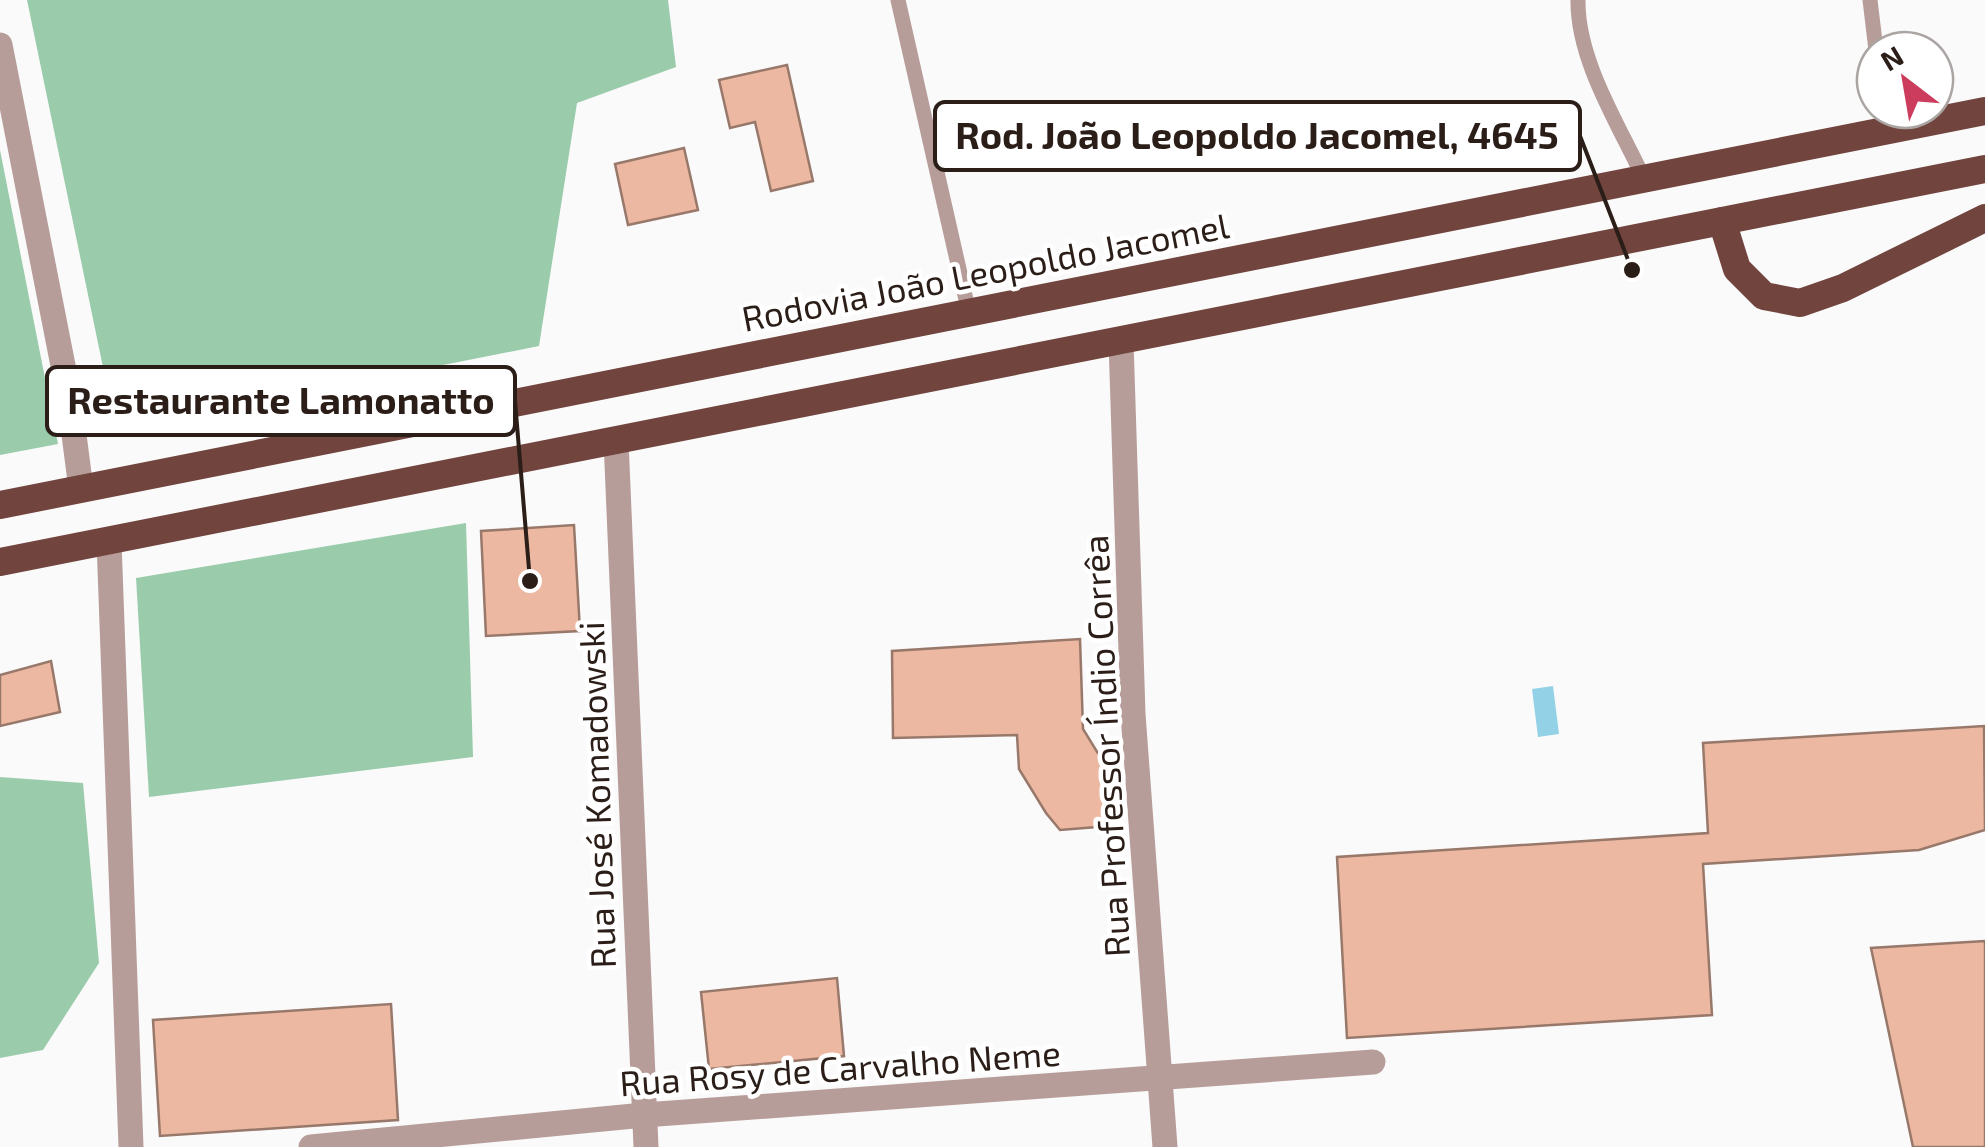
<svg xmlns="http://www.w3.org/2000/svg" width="1985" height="1147" viewBox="0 0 1985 1147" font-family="'Exo 2',sans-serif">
<rect width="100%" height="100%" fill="#fafafa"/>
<!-- forest -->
<g fill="#9accab">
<path d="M27,0H668L676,67L577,103L539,346L116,430Z"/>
<path d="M0,150L58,444L0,455Z"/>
<path d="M466,523L473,757L149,797L136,578Z"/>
<path d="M0,777L83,783L99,963L43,1050L0,1058Z"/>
</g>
<!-- water -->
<path fill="#93d2e6" d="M1553,686L1559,734L1538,737L1532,689Z"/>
<!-- building -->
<g fill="#edb8a1" stroke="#98786a" stroke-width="2.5">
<path d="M787,65L813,181L771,191L755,122L730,128L719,80Z"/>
<path d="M684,148L698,210L628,225L615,164Z"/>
<path d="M574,525L580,631L486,636L481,531Z"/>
<path d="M1080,639L1083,729L1107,768L1109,826L1060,830L1046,813L1019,769L1017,735L893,738L892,651Z"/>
<path d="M51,661L60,712L0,726V675Z"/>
<path d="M1984,726L1985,830L1919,850L1703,864L1712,1015L1347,1038L1337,857L1708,833L1703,743Z"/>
<path d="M1985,941V1147H1913L1871,948Z"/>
<path d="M837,978L844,1056L709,1069L701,992Z"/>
<path d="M391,1004L398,1120L160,1136L153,1020Z"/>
</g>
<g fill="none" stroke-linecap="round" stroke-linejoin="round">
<!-- service -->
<g stroke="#b79d99" stroke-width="15">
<path d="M898,0L969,313"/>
<path d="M1578,0C1577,60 1619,125 1644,179"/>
<path d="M1870,0L1876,50"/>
<path d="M1884,110L1888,131"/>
</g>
<!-- minor -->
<g stroke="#b79d99" stroke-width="25">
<path d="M0,45L69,396L81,489"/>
<path d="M1121,341L1133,714L1165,1147"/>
<path d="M616,440L646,1147"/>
<path d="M109,541L131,1147"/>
<path d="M311,1147L644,1115L1373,1062"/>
</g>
<!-- trunk -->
<g stroke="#71443e" stroke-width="28">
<path d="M1722,221L1737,269L1764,296L1800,303L1843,288L1985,218"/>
<path d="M0,505L1985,111"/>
<path d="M0,562L1985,169"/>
</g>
</g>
<g text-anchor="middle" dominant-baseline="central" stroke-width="9" stroke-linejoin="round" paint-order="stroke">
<!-- street labels -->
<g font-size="35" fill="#2b1e18" stroke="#fff">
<text transform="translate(985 271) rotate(-11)">Rodovia João Leopoldo Jacomel</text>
<text transform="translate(1105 746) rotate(-93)">Rua Professor Índio Corrêa</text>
<text transform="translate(596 795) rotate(-92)">Rua José Komadowski</text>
<text transform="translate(840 1067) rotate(-4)">Rua Rosy de Carvalho Neme</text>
</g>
</g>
<!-- callouts -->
<path fill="none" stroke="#2b1e18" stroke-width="4" d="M1632 270L1580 136M530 581L515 401"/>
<g fill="#2b1e18" stroke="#fff" stroke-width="4">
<circle cx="1632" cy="270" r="10"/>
<circle cx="530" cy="581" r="10"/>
</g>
<g fill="#fff" stroke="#2b1e18" stroke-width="4">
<rect x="935" y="102" width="645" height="68" rx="10"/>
<rect x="47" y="367" width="468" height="68" rx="10"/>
</g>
<g font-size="38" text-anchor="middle" font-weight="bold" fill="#2b1e18">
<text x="1257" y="149">Rod. João Leopoldo Jacomel, 4645</text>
<text x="281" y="414">Restaurante Lamonatto</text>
</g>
<!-- north arrow -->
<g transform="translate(1905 80) rotate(329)"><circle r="48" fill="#ffffff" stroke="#aaa5a3" stroke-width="2.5"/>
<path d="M0-8L18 38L0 25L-18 38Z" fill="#cc3c5c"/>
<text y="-15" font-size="28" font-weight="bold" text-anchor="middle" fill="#2b1e18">N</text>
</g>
</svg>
